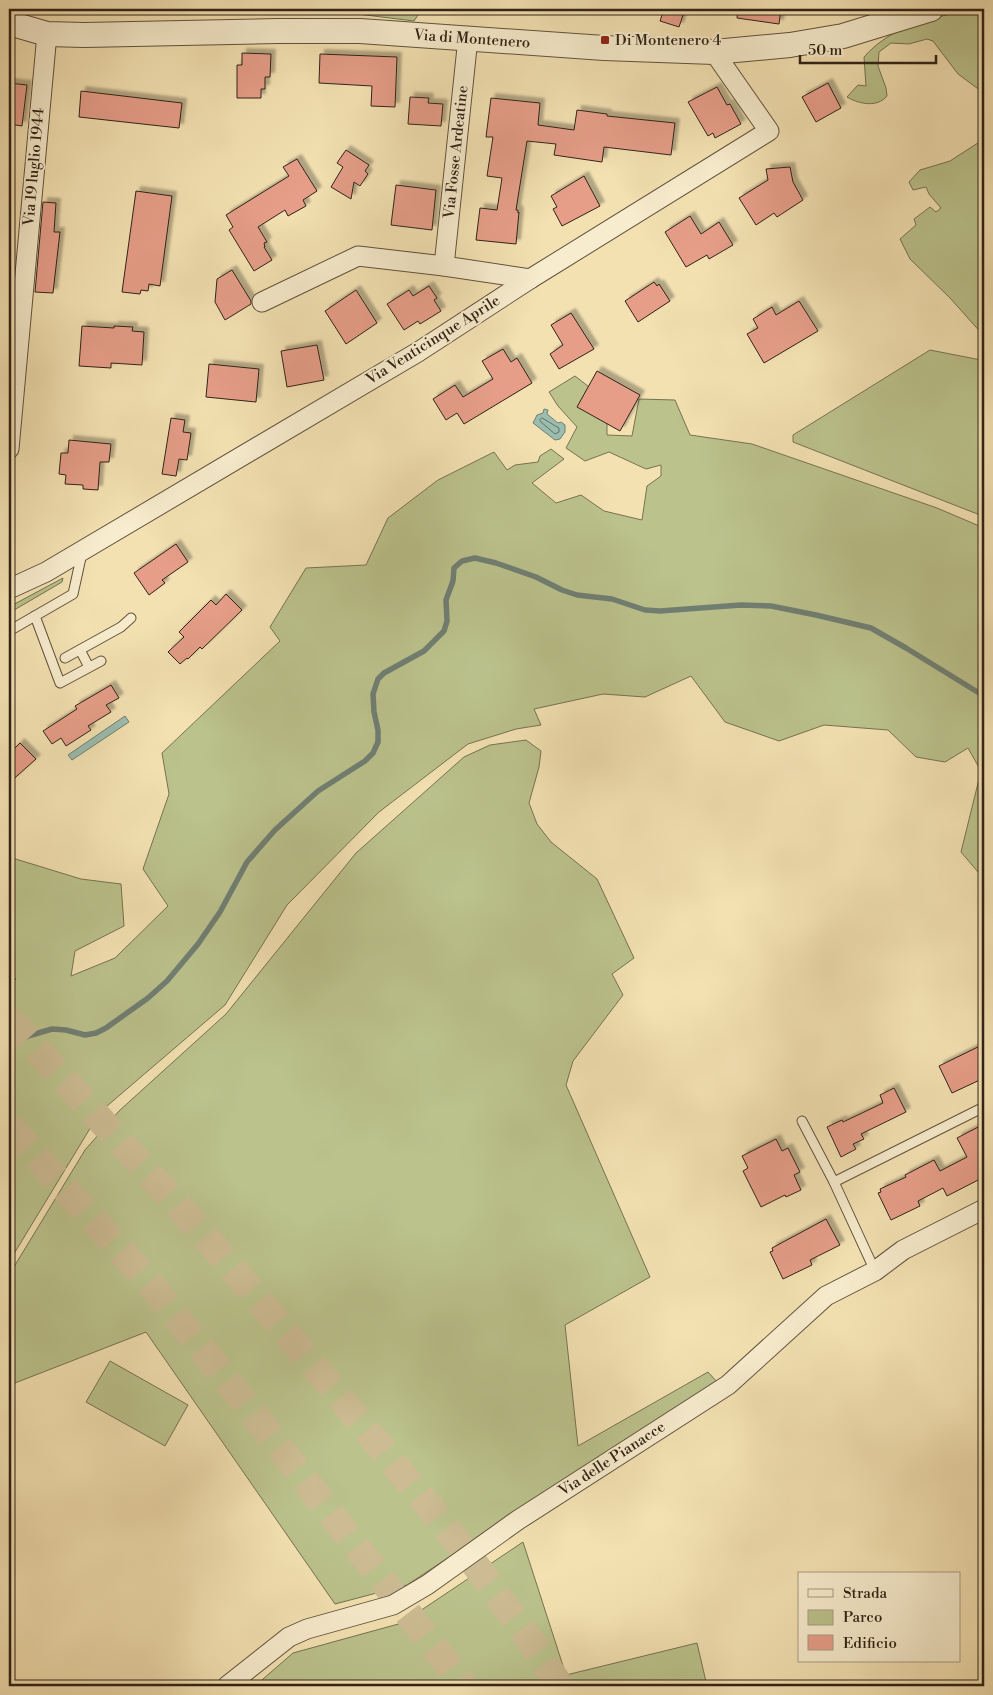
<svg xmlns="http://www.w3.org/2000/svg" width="993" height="1695" viewBox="0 0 993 1695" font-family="'Libre Bodoni',serif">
<defs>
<filter id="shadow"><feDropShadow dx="4.5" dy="-4.5" stdDeviation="1" flood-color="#0004"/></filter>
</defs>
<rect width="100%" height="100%" fill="#f3e1b2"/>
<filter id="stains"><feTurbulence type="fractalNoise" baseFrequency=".004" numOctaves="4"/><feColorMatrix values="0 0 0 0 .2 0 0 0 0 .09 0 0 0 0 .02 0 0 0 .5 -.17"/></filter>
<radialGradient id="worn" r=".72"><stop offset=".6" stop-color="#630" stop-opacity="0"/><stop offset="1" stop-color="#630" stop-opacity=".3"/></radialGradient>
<!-- green -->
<g fill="#bbc28c" stroke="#767252">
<path d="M284,9H418V15L414,21L325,10Z"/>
<path d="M980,9H984V95L981,91L958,74L933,41L927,39L909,44L891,43L879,52L878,66L886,88L887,96C877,108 859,104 847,97L858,85L866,86L864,57C894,23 938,16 980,9Z"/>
<path d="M984,139V336L950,298L910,259L900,239L916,225L914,219L930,207L936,212L941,208L929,194L926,187L913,190L909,182L920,170L950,161Z"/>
<path d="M930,350L981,360L984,364V511L980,515L793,442V435Z"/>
<path d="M575,376L593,390L607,409V435L632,436L639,399L675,400L690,435L752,444L937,508L984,528V879L961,852L981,771L968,748L945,762L916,757L888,730L824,725L779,741L725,722L691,676L645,697L603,694L534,709L541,725L516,729L468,744L379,812L287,905L225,1005L100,1112L9,1262V986L16,979L9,972V857L81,879L121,884L124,926L75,951L71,976L115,958L168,906L143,869L169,794L162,753L280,641L270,627L306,568L366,565L388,518L438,480L494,452L507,470L515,465L538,462L540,456L551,449L564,459L532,483L556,503L581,495L604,511L642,520L647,486L661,476V465L646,469L609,452L585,461L566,448L577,427L558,406L549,392Z"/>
<path d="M63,578L62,582L9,613V607Z"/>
<path d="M526,740L541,751L539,767L529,803L537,824L551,842L597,879L634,958L612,974L623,995L573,1061L566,1085L650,1277L565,1325L578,1446L708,1372L718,1383L612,1449L407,1585L335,1604L146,1332L15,1383L9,1380V1275L85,1150L119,1111L226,1014L356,853L464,757L490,745Z"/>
<path d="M110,1361L188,1405L165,1446L86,1402Z"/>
<path d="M523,1542L566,1675L697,1643L707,1686H255L293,1653L402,1623Z"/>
</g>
<!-- water -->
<g fill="#9bbdb0" stroke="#707f73">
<path d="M544,409L548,410L547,414L558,423L561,422L565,425V432L560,439L555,440L533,423L537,415L543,413Z"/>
<path d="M125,716L129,722L72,760L68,755Z"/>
</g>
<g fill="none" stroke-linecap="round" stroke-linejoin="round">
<!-- shore -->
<path stroke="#667064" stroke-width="1" d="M542,418L559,428V432L555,434L541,422L540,420Z"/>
<!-- stream -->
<path stroke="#707f73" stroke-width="5.5" d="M9,1046L28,1036L52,1029L66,1030L85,1035L96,1033L106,1028L148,998L167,981L198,944L220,912L247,862L275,830L318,791L365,761L373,753L378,742V730L374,712L373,694L378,679L384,673L424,651L444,631L447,621L446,600L453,581L454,568L462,561L475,558L496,563L536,577L562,590L577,595L612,599L645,610L660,611L741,605L771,606L816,615L871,628L906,648L984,696"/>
</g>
<!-- building -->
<g fill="#e69e89" stroke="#302317" filter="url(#shadow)">
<path d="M664,9H685L679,27L660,21Z"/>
<path d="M738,9H781L779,24L737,18Z"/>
<path d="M242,53L271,54L270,77H265V89H261V98H237V65H242Z"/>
<path d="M320,54L397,57L395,107L371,106L372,86L319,83Z"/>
<path d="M9,83L27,85L22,126L9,124Z"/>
<path d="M828,83L841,108L816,122L802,97Z"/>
<path d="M717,87L727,105L730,104L741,124L715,138L713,133L708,136L688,102Z"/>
<path d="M81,91L182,103L179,128L79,117Z"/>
<path d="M410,97L429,98L428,103L443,104L441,126L408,124Z"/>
<path d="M491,98L540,103L538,125L574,130L577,110L607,114V116L675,123L671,155L604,147L602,162L554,155L556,144L527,141L516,210H518V213L519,212L516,244L476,240L480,208L497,210L502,178L487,176L493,137H486Z"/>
<path d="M346,150L369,165L365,171L368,174L360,186L354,182L351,199L331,187L343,167L337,163Z"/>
<path d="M297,159L317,191L303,200L306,206L288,216L285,210L258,227L267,242L264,243L265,247H264L272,260L254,271L229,230L233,227L226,215L289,176L283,167Z"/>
<path d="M790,167L793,182L803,200L777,217L774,213L756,225L739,198L768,180L766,169Z"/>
<path d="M584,176L600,206L562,226L553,209L557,207L551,196Z"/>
<path d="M396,185L436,190L432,230L391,225Z"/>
<path d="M136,191L172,196L160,286L149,284L148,291L141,290L140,294L122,292Z"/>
<path d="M43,202L56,203L54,232H60L53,293L35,292Z"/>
<path d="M690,216L701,234L719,222L733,245L709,259L707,255L686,267L665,232Z"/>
<path d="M232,270L251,301V304L225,320L215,302L217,279Z"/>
<path d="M654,282L657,286L659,284L670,301L638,322L625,301Z"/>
<path d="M429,286L437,298L434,300L441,311L420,324L418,321L404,330L387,304L409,290L413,296Z"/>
<path d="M356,290L377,323L346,344L325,311Z"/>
<path d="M799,301L818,331L764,363L747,334L758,328L753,319L772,307L776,315Z"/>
<path d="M571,313L594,349L559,369L550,354L563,345L551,325Z"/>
<path d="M82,326L114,328V326L133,327L132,331L144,332L142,365L111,363V368L79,366Z"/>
<path d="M317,345L324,380L287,387L281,351Z"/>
<path d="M503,349L511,362L517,358L532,383L464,424L457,413L446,420L433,399L455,385L463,397L493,379L482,361Z"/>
<path d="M209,364L259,369L256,402L206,397Z"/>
<path d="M597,371L640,395L620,431L577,407Z"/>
<path d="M171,418L185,420L183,432L191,433L187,460L179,459L176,476L162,474Z"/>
<path d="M69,440L111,444L109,462H100L98,490L83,489V485L65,484L66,475L59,474L61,453H68Z"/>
<path d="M176,544L188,562L162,580L165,583L149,595L134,573Z"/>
<path d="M226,594L242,610L202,649L200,647L188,659L187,658L180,664L168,652L184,637L179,632L211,600L216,605Z"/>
<path d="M111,685L119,698L106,705L111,712L88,726L91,730L66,746L61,738L52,744L43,731L77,709L75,706Z"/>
<path d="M20,743L36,759L9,783V754Z"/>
<path d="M984,1044V1078L952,1093L939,1066Z"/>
<path d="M894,1088L906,1112L861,1134L864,1139L853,1144L856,1149L841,1157L827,1127L842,1120L843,1122L883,1103L880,1095Z"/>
<path d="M984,1124V1177L947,1196L943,1188L918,1201L920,1206L891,1220L878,1193L881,1192L880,1189L906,1177L905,1175L934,1160L940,1171L967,1157L957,1138Z"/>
<path d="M776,1139L782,1151L788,1148L800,1172L794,1175L801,1190L786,1197L785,1195L761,1207L743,1171L748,1168L742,1156Z"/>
<path d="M826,1219L840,1245L810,1260L812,1265L783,1279L770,1252L773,1251L772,1248Z"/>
</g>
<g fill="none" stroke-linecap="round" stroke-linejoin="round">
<!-- trunk-tunnel -->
<g stroke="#ccbb93" stroke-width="28" stroke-dasharray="28 14" stroke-linecap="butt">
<path d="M9,1018L204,1235L334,1390L469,1556L529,1639L560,1686"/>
<path d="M9,1126L148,1281L277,1444L464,1686"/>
</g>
<defs>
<g id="service">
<path d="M35,616L60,683L101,661"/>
<path d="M9,631L73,594L82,553"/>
<path d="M80,650L89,667"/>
<path d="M65,658L121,627L131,618"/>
<path d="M802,1121L834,1182"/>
<path d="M875,1271L834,1182L984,1107"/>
</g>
<g id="minor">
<path d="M444,266L468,38"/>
<path d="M262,302L358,256L444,266L530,279"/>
<path d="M9,449L47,34"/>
<path d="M9,589L46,572L418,352L530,279L769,131L714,52"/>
<path d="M227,1686L289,1637L307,1629L393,1605L427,1585L518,1520L728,1385L826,1296L875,1271L903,1250L984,1209"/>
</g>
<path id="tertiary" d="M9,23L47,34L84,35L277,31H360L604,48L714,52L790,45L843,36L931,9"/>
</defs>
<!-- service casing -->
<use href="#service" stroke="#61523e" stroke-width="11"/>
<!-- minor casing -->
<use href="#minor" stroke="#61523e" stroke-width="21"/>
<!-- tertiary casing -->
<use href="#tertiary" stroke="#61523e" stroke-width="26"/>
<!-- service -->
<use href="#service" stroke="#f7eccd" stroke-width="9"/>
<!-- minor -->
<use href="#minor" stroke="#f7eccd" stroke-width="19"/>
<!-- tertiary -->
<use href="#tertiary" stroke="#f7eccd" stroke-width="24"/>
</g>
<!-- markers -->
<rect fill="#8f2418" stroke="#f7eccd" stroke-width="2" x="600" y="35" width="10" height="10" rx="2.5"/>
<g text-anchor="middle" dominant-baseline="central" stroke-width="4" stroke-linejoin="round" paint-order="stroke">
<!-- street labels -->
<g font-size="15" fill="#302317" stroke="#f7eccd">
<text transform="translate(472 39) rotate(4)">Via di Montenero</text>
<text transform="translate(456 152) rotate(-84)">Via Fosse Ardeatine</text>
<text transform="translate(34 167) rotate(-85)">Via 19 luglio 1944</text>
<text transform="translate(433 340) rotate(-32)">Via Venticinque Aprile</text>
<text transform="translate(612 1459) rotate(-33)">Via delle Pianacce</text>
</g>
<!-- poi labels -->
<g font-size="15" fill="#302317" stroke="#f7eccd" text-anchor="start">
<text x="615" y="40">Di Montenero 4</text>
</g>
</g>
<!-- margin -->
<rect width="993" height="1695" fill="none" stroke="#f3e1b2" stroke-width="30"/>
<rect x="10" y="10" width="973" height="1675" fill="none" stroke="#302317" stroke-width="2.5"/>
<rect x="15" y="15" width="963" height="1665" fill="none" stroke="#302317"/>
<!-- legend -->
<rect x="798" y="1572" width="162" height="90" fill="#f7eccd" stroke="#a79c84"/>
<rect x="808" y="1589" width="25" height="8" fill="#f7eccd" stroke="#a79c84"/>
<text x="843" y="1598" font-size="15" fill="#302317">Strada</text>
<rect x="808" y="1610" width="25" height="15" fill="#bbc28c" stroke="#a79c84"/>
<text x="843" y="1622" font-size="15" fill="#302317">Parco</text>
<rect x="808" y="1635" width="25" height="15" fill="#e69e89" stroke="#a79c84"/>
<text x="843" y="1648" font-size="15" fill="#302317">Edificio</text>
<!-- scale -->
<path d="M800 55v8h136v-8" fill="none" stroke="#302317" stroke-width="2.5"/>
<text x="808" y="55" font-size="15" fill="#302317" stroke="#f7eccd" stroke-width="4" paint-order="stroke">50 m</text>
<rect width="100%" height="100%" filter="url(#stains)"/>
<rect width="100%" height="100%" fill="url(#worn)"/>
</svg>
